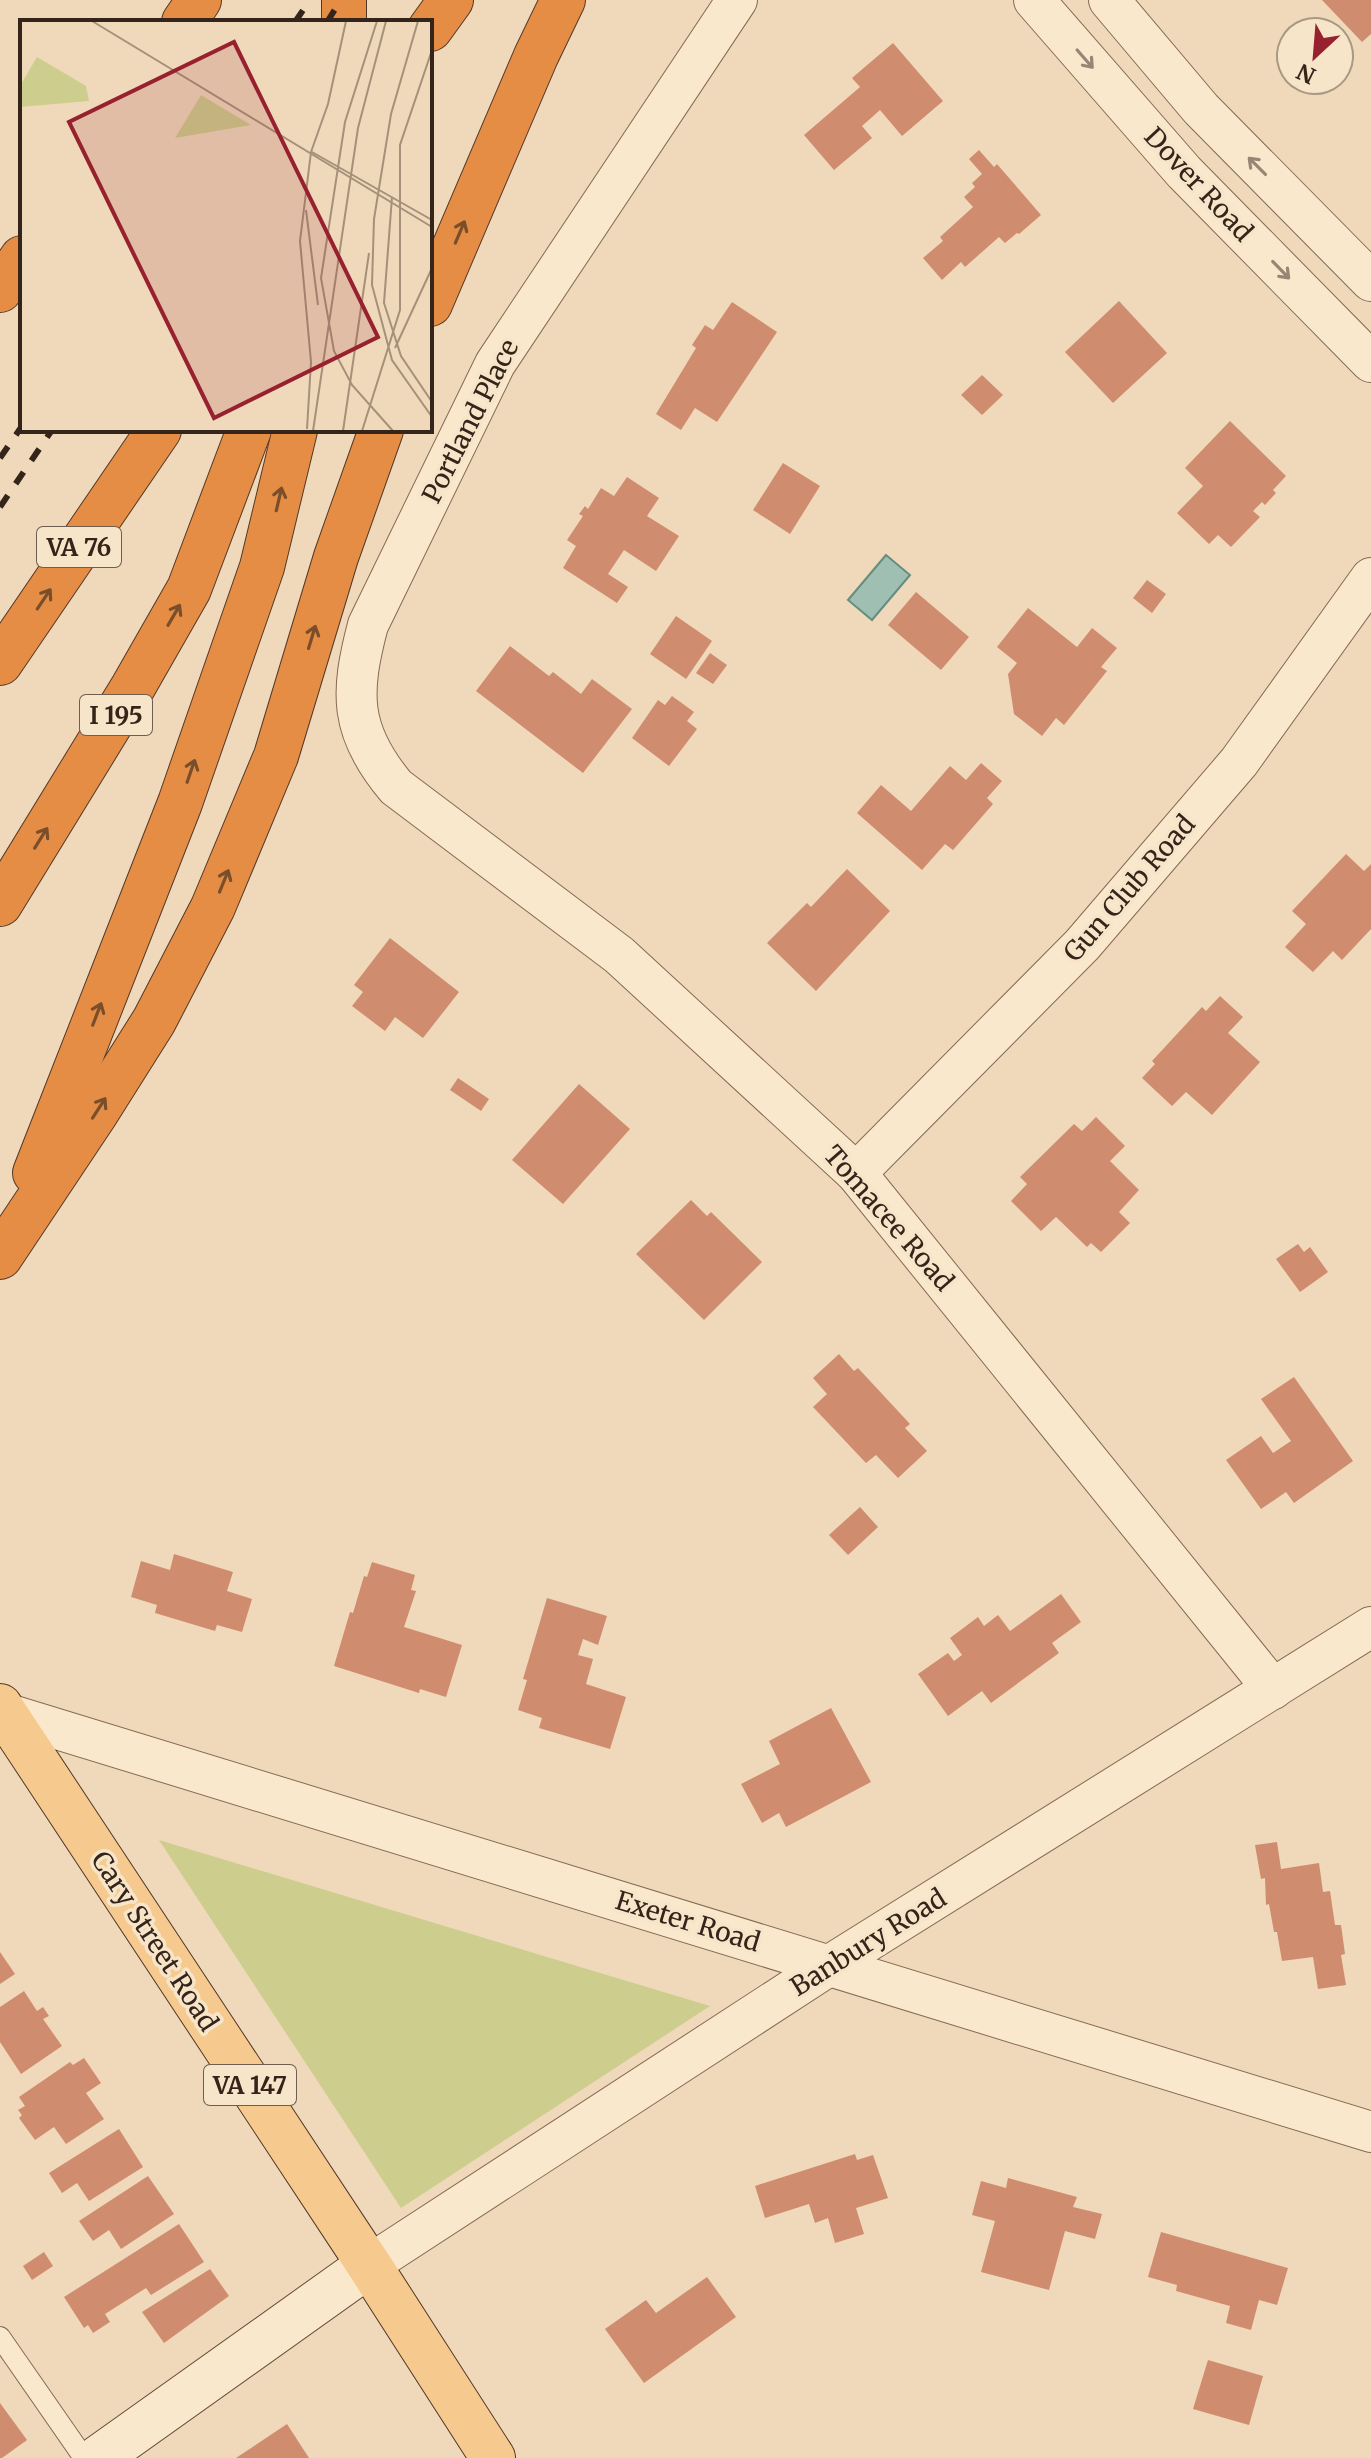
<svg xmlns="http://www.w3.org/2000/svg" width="1371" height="2458" viewBox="0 0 1371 2458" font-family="Merriweather,serif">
<rect width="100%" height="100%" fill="#efd9ba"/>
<!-- green -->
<path fill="#cdcd8e" d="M159,1840L710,2006L401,2208Z"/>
<!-- water -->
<path fill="#9fbfb2" stroke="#668d7f" stroke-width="2" d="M886,555L910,575L872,620L848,600Z"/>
<!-- building -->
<g fill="#d08c6e">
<path d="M1322,0H1371V34L1362,42Z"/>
<path d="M893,43L943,101L902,136L880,110L862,126L872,138L834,170L804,135L860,87L852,78Z"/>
<path d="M979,150L994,167L997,164L1041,215L1019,234L1017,233L1005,243L999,237L965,267L961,262L942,280L923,258L943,241L940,237L973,207L964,197L975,187L972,183L982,174L969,159Z"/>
<path d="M1119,301L1167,353L1113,403L1065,352Z"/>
<path d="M732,302L777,332L717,422L695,408L681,430L656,414L696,348L692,345L705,325L713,330Z"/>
<path d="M982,375L1003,395L982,415L961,395Z"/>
<path d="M1230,421L1286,476L1273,490L1276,493L1265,505L1262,502L1253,511L1260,517L1231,547L1218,535L1209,544L1177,513L1203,486L1185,468Z"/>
<path d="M783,463L820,486L790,534L753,510Z"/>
<path d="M627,477L659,498L647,516L679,536L656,571L624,550L608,574L628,587L617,603L563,568L576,546L567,540L583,516L579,514L585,506L588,509L601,488L614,496Z"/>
<path d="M1147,580L1166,594L1152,613L1133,598Z"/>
<path d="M916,592L969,637L941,670L888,625Z"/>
<path d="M1028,608L1077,647L1092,628L1117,648L1101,667L1107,671L1064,725L1056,718L1042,736L1014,714L1008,674L1017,663L997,647Z"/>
<path d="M676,616L712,641L686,679L650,654Z"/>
<path d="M510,646L549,676L553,672L581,694L592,679L632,709L583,773L476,691Z"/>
<path d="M710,653L727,665L713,684L696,673Z"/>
<path d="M672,696L694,712L687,721L697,729L669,766L632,738L658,700L665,705Z"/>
<path d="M981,763L1002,781L987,798L993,804L953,850L945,844L922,870L857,813L881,785L911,811L950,766L966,780Z"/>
<path d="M1346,854L1364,871L1371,864V929L1342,960L1333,951L1313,972L1285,947L1306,924L1292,911Z"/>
<path d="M847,869L890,911L816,991L767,943L807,903L811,907Z"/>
<path d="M390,938L459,992L423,1038L395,1017L385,1031L352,1006L363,992L354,985Z"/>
<path d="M1220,996L1243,1017L1228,1033L1260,1062L1212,1115L1186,1092L1172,1106L1142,1078L1155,1064L1152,1061L1202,1007L1206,1011Z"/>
<path d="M458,1078L489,1099L481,1111L450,1090Z"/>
<path d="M579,1084L630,1129L563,1204L512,1160Z"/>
<path d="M1096,1117L1125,1146L1110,1161L1139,1190L1119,1212L1130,1223L1101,1252L1091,1243L1087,1247L1056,1217L1041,1231L1011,1201L1027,1184L1020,1177L1074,1124L1082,1131Z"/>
<path d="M691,1200L707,1216L711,1212L762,1262L704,1320L636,1254Z"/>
<path d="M1298,1244L1304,1252L1310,1247L1328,1272L1300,1292L1276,1259Z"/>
<path d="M839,1354L854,1371L858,1368L910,1424L905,1428L927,1451L898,1478L876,1455L866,1463L813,1407L827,1394L813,1378Z"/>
<path d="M1294,1377L1353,1461L1294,1503L1286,1492L1261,1509L1226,1460L1261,1436L1273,1453L1291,1441L1261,1399Z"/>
<path d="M860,1507L878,1527L848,1555L829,1535Z"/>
<path d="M174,1554L233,1572L227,1591L252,1599L242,1632L217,1625L215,1631L155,1613L157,1605L131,1597L141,1561L170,1570Z"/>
<path d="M372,1562L415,1575L411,1590L416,1591L404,1627L462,1645L446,1697L420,1689L419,1693L334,1666L350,1612L353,1613L364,1576L367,1577Z"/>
<path d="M1061,1594L1081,1622L1052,1643L1059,1653L991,1703L982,1691L948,1716L918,1674L948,1653L954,1661L962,1655L950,1638L978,1617L984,1626L998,1615L1010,1631Z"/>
<path d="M547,1598L607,1616L598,1645L583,1639L578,1655L593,1659L586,1684L626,1697L610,1749L539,1728L542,1718L518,1710L527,1680L523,1679Z"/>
<path d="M831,1708L871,1782L786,1827L779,1813L762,1823L741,1784L780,1764L769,1741Z"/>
<path d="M1277,1842L1281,1869L1319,1863L1323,1892L1330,1891L1335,1925H1341L1345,1954L1341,1955L1346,1985L1318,1989L1313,1957L1282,1961L1277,1932H1274L1269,1904L1266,1905L1265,1878L1261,1879L1255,1845Z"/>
<path d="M0,1952L15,1974L0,1984Z"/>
<path d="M24,1991L37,2011L43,2007L49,2016L43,2019L62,2046L21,2074L0,2042V2007Z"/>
<path d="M84,2058L101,2083L86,2093L104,2119L66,2144L54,2127L35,2140L19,2118L22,2115L18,2110L25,2106L19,2097L70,2062L73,2065Z"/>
<path d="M119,2129L143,2167L89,2201L77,2183L62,2193L49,2173Z"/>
<path d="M855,2154L857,2160L873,2155L888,2198L856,2208L864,2234L835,2243L828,2218L815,2223L809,2204L765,2218L755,2186Z"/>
<path d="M148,2176L174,2214L121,2249L109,2230L93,2241L79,2221Z"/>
<path d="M1008,2178L1077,2197L1073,2207L1102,2214L1095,2239L1065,2231L1049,2290L981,2272L995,2221L972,2215L981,2181L1006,2188Z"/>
<path d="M179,2224L204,2262L151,2295L146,2288L105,2314L110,2322L93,2333L88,2325L84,2328L64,2297Z"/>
<path d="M1161,2232L1288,2268L1277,2305L1259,2300L1251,2330L1226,2323L1230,2306L1176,2291L1177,2285L1148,2277Z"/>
<path d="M44,2252L53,2266L32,2280L23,2266Z"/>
<path d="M210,2269L229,2296L164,2343L142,2312Z"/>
<path d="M707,2277L736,2317L644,2383L605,2329L646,2300L656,2313Z"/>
<path d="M1208,2360L1263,2376L1249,2425L1193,2409Z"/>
<path d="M0,2403L27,2440L2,2458H0Z"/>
<path d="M287,2424L309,2458H236Z"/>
</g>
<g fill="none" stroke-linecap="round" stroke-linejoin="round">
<defs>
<path id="lane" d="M0,2337L84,2458"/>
<g id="street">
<path d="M737,0L495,364L368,625C350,693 349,731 396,787L619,955L856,1173L1273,1689"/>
<path d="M1034,0L1184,172L1371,362"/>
<path d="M1109,0L1201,109L1371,281"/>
<path d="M856,1173L1082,945L1239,762L1371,578"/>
<path d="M5,1713L1371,2132"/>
<path d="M369,2265L830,1965L1371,1627"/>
</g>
<path id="secondary" d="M98,2458L369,2265"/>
<path id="primary" d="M0,1706L369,2265L493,2458"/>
<g id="highway">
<path d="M184,22L199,0"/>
<path d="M344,22V0"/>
<path d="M430,29L451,0"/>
<path d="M0,290L22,258"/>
<path d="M430,304L536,56L563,0"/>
<path d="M0,663L159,430"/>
<path d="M0,904L133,687L189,589L249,430"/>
<path d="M35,1173L180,803L262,567L295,430"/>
<path d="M0,1257L96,1113L154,1021L213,907L276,756L336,557L381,430"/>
</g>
</defs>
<!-- lane casing -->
<use href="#lane" stroke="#866954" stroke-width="22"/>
<!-- street casing -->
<use href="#street" stroke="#866954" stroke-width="42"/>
<!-- secondary casing -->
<use href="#secondary" stroke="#684a37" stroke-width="46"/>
<!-- primary casing -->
<use href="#primary" stroke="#533829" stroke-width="46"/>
<!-- highway casing -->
<use href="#highway" stroke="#533829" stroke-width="46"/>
<!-- lane -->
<use href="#lane" stroke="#fae8cd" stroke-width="20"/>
<!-- street -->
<use href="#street" stroke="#fae8cd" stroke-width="40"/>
<!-- secondary -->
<use href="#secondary" stroke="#fae8cd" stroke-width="44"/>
<!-- primary -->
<use href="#primary" stroke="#f6ca8e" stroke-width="44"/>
<!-- highway -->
<use href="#highway" stroke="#e58d44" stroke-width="44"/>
<!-- rail -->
<g stroke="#35241a" stroke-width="6" stroke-dasharray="14 14" stroke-linecap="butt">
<path d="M295,22L310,0"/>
<path d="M327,22L341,0"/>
<path d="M0,458L22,426"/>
<path d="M0,507L52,430"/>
</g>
</g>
<!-- one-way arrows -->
<defs><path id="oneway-shaft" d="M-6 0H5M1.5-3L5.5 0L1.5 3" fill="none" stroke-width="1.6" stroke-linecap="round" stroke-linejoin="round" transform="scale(2)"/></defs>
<g stroke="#988674">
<use href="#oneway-shaft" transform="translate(1085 59) rotate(49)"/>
<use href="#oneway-shaft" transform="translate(1257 166) rotate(-135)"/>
<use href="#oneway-shaft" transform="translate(1281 270) rotate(46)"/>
</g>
<g stroke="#7b4e2b">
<use href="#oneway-shaft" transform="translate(460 232) rotate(-67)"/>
<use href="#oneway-shaft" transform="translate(279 499) rotate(-77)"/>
<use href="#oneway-shaft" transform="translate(44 599) rotate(-56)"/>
<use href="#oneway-shaft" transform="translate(174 615) rotate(-60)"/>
<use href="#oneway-shaft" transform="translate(312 637) rotate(-73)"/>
<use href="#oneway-shaft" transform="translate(191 771) rotate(-71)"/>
<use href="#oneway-shaft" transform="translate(41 838) rotate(-58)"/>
<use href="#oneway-shaft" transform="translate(224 881) rotate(-68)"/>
<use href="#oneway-shaft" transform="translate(97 1014) rotate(-69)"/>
<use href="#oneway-shaft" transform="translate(99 1108) rotate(-57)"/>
</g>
<g text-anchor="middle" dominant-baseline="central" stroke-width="7" stroke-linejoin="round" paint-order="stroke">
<!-- shield labels -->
<g fill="#f7e5ca" stroke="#6f5e4f" stroke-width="2">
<rect x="37" y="527" width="84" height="40" rx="6"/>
<rect x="80" y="695" width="72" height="40" rx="6"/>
<rect x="204" y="2065" width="92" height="40" rx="6"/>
</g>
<g font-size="24" font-weight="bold" fill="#35241a">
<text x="79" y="547">VA 76</text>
<text x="116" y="715">I 195</text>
<text x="250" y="2085">VA 147</text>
</g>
<!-- street labels -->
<g font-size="26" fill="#35241a" stroke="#f7e5ca">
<text transform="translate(1199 184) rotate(47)">Dover Road</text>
<text transform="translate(470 421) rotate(-63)">Portland Place</text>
<text transform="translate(1129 888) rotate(-49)">Gun Club Road</text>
<text transform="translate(889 1218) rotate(49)">Tomacee Road</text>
<text transform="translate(688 1921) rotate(17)">Exeter Road</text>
<text transform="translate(155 1941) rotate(57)">Cary Street Road</text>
<text transform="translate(868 1942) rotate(-32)">Banbury Road</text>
</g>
</g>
<!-- overview -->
<g transform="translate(20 20)">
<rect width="412" height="412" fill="#efd9ba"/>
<path d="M17,37L66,66L69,81L0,87V66ZM181,75L231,105L155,118Z" fill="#cdcd8e"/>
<path fill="none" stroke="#a5917a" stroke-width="2" d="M72,1L412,207M357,1L325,102L301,258L314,331L332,365L373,411M398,1L371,94L354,199L352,265L372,340L412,397M291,132L308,84L326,1M292,132L412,200M372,177L364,283L381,336L412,382M286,190L298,285M375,328L412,248M287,409L291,342L280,221L291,132M293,411L338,108L366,1M323,411L349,233M342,411L380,290V125L412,30"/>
<path fill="#98212f" fill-opacity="0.15" stroke="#98212f" stroke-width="4" d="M214,22L358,317L194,398L49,102Z"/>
<rect width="412" height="412" fill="none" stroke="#35241a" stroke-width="4"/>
</g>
<!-- north arrow -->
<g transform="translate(1315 56) rotate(206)"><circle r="38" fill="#f7e5ca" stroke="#a99884" stroke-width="2"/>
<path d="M0-6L14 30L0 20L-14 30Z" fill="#98212f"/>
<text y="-12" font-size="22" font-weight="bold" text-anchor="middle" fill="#35241a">N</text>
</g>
</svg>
